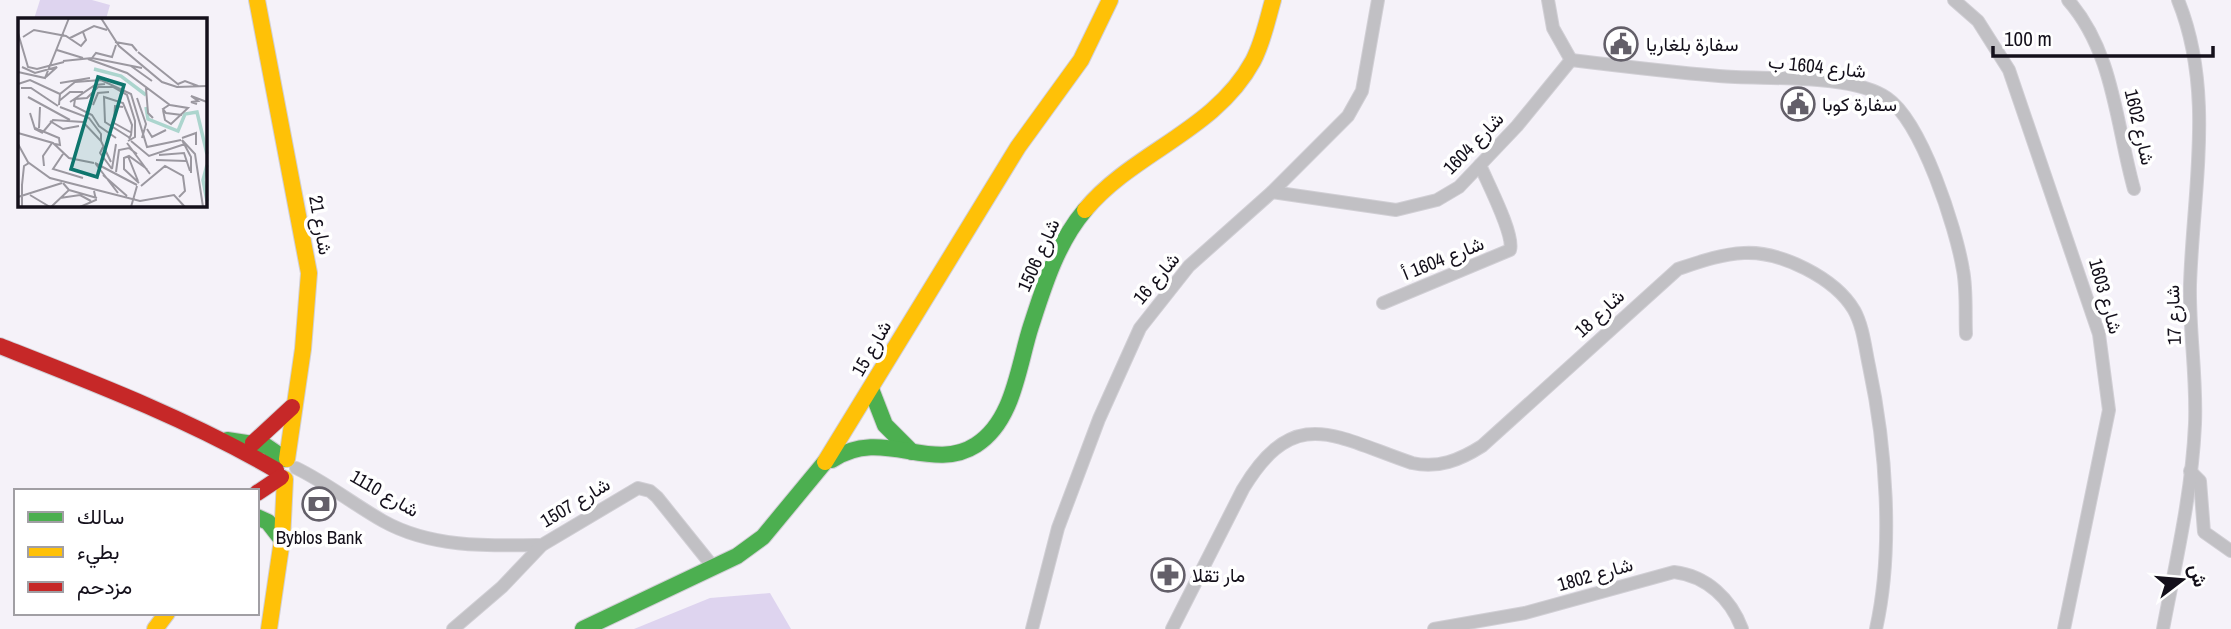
<svg xmlns="http://www.w3.org/2000/svg" width="2231" height="629" viewBox="0 0 2231 629" font-family="'Archivo Narrow',Vazirmatn,sans-serif">
<rect width="100%" height="100%" fill="#f5f2f9"/>
<!-- green -->
<g fill="#ded4ef">
<path d="M40,0H92L110,5L106,19H34Z"/>
<path d="M770,593L791,629H634L710,598Z"/>
</g>
<g fill="none" stroke-linecap="round" stroke-linejoin="round">
<defs>
<g id="street">
<path d="M1548,0L1553,28L1571,60"/>
<path d="M1954,0L1978,21L2009,70L2099,334L2109,410L2064,629"/>
<path d="M2068,0C2114,52 2116,125 2134,189"/>
<path d="M1571,60C1620,66 1670,72 1719,76C1763,80 1851,73 1887,98C1922,122 1956,228 1963,270C1967,291 1965,313 1966,334"/>
<path d="M1272,192L1396,210L1437,200L1459,187L1517,126L1571,60"/>
<path d="M1383,303L1510,250C1515,235 1487,182 1480,165"/>
<path d="M296,468C327,483 353,504 383,521C431,548 489,546 542,545"/>
<path d="M2190,471L2200,481L2204,532L2231,551"/>
<path d="M453,629L502,587L542,545L638,488L650,491L657,497L714,568"/>
<path d="M1032,629L1058,528L1099,419L1140,328L1189,266L1272,192L1348,116L1362,91L1378,0"/>
<path d="M1172,629L1243,489C1295,403 1335,437 1412,463C1438,469 1460,460 1482,446L1678,269C1699,262 1721,254 1744,253C1781,251 1835,278 1854,310C1863,326 1865,347 1869,366C1886,445 1894,549 1876,629"/>
<path d="M1434,629L1525,613L1674,572C1707,576 1731,599 1742,629"/>
<path d="M2163,629C2176,561 2192,493 2195,424C2197,377 2189,331 2190,285C2193,190 2215,91 2178,0"/>
</g>
<g id="fast">
<path d="M871,389L885,425L912,452"/>
<path d="M227,440L266,446L285,459"/>
<path d="M832,460C882,426 931,474 976,445C1014,421 1018,366 1031,326C1044,286 1057,243 1085,210"/>
<path d="M257,517L268,522L282,540"/>
<path d="M583,629L737,556L763,537L825,462"/>
</g>
<g id="slow">
<path d="M257,0L309,273L303,349L287,459"/>
<path d="M1085,210C1133,152 1215,131 1253,61C1263,42 1267,21 1273,0"/>
<path d="M825,462L1018,147L1081,60L1110,0"/>
<path d="M155,629L167,613"/>
<path d="M269,629L282,540L285,479"/>
</g>
<g id="jam">
<path d="M0,346C94,383 188,419 276,470"/>
<path d="M253,443L292,407"/>
<path d="M257,493L281,477"/>
</g>
</defs>
<!-- street casing -->
<use href="#street" stroke="#d1cfd5" stroke-width="14"/>
<!-- fast casing -->
<use href="#fast" stroke="#d1cfd5" stroke-width="18"/>
<!-- slow casing -->
<use href="#slow" stroke="#d1cfd5" stroke-width="18"/>
<!-- jam casing -->
<use href="#jam" stroke="#d1cfd5" stroke-width="18"/>
<!-- street -->
<use href="#street" stroke="#c1c0c4" stroke-width="12"/>
<!-- fast -->
<use href="#fast" stroke="#4caf50" stroke-width="16"/>
<!-- slow -->
<use href="#slow" stroke="#ffc107" stroke-width="16"/>
<!-- jam -->
<use href="#jam" stroke="#c62828" stroke-width="16"/>
</g>
<!-- icons -->
<defs>
<symbol id="civic-ring" viewBox="-11 -11 22 22"><circle r="9.5" fill="#fff" stroke="#635f69" stroke-width="1.5"/><path d="M-.6-6.5H3V-4.5H.6V-3L4-1V1h2V6H-6V1h2V-1L-.6-3ZM-1.2 2.5V6h2.4V2.5Z" fill="#635f69"/></symbol>
<symbol id="bank-ring" viewBox="-11 -11 22 22"><circle r="9.5" fill="#fff" stroke="#635f69" stroke-width="1.5"/><path d="M-6-4H6V4H-6ZM0-2.3a2.3 2.3 0 1 0 0 4.6a2.3 2.3 0 1 0 0-4.6Z" fill="#635f69"/></symbol>
<symbol id="pharmacy-ring" viewBox="-11 -11 22 22"><circle r="9.5" fill="#fff" stroke="#635f69" stroke-width="1.5"/><path d="M-2-6h4v4h4v4h-4v4h-4v-4h-4v-4h4Z" fill="#635f69"/></symbol>
</defs>
<g fill-rule="evenodd">
<use href="#civic-ring" x="1602" y="25" width="38" height="38"/>
<use href="#civic-ring" x="1779" y="85" width="38" height="38"/>
<use href="#bank-ring" x="300" y="485" width="38" height="38"/>
<use href="#pharmacy-ring" x="1149" y="556" width="38" height="38"/>
</g>
<g text-anchor="middle" dominant-baseline="central" stroke-width="7" stroke-linejoin="round" paint-order="stroke">
<!-- poi labels -->
<g font-size="19" fill="#14101b" stroke="#fff" text-anchor="start">
<text x="1646" y="44">سفارة بلغاريا</text>
<text x="1822" y="104">سفارة كوبا</text>
<text x="319" y="537" text-anchor="middle">Byblos Bank</text>
<text x="1192" y="575">مار تقلا</text>
</g>
<!-- street labels -->
<g font-size="19" fill="#14101b" stroke="#fff">
<text transform="translate(1817 66) rotate(6)">شارع 1604 ب</text>
<text transform="translate(2140 127) rotate(77)">شارع 1602</text>
<text transform="translate(1473 143) rotate(-46)">شارع 1604</text>
<text transform="translate(321 225) rotate(80)">شارع 21</text>
<text transform="translate(1038 255) rotate(-66)">شارع 1506</text>
<text transform="translate(1443 258) rotate(-22)">شارع 1604 أ</text>
<text transform="translate(1156 278) rotate(-50)">شارع 16</text>
<text transform="translate(2106 296) rotate(74)">شارع 1603</text>
<text transform="translate(1599 313) rotate(-43)">شارع 18</text>
<text transform="translate(2173 315) rotate(-92)">شارع 17</text>
<text transform="translate(871 348) rotate(-60)">شارع 15</text>
<text transform="translate(385 493) rotate(30)">شارع 1110</text>
<text transform="translate(575 502) rotate(-31)">شارع 1507</text>
<text transform="translate(1595 574) rotate(-16)">شارع 1802</text>
</g>
</g>
<!-- overview -->
<g transform="translate(18 18)">
<rect width="189" height="189" fill="#f5f2f9"/>
<path fill="none" stroke="#acd5ce" stroke-width="3.5" d="M76,51L103,58L128,77M128,89L130,101L160,113L167,96L179,94L189,136M189,147L185,162L189,183"/>
<path fill="none" stroke="#9b98a0" stroke-width="2" d="M83,0L101,28L144,64L159,69L189,68M0,15L10,49L19,51L46,44M5,19L16,12L48,18L63,28L68,22L65,14M52,20L76,8L89,12M97,24L114,27L119,33M39,32L65,40M120,34L161,67M74,40L78,35L94,39L98,27M70,41L109,55L152,87L170,90L153,106L147,102L145,92M45,43L74,40L124,50M113,48L134,63M4,49L17,55L39,49L28,59M0,54L27,60L51,0M42,65L72,60M0,66L12,62L42,76M160,66L167,63L180,68M3,70H13L40,88M128,70L130,95L135,100M10,79L52,102M119,80L128,106L124,120M41,83L52,74H65M52,84L77,67L87,66M179,86L173,84L180,83L173,78L189,84M41,87L42,76L57,64L83,62L113,76L129,129L163,122M75,87L80,75L91,74M151,87L145,91L148,95L164,97M42,89L71,100L83,116V123M105,89L97,88L96,105L114,115M12,95L17,111L25,115M32,103L45,111L61,108M17,110L41,120L42,127L37,126M21,110L22,89M129,111L134,119L148,112M25,114L35,102L65,104L83,123L93,144M0,115L35,125L51,140L76,145M98,120L81,108L74,97L56,88L57,81L69,80L80,69H95L109,77L117,103V119L110,123M164,120L178,115V127M111,121L113,117L114,107L105,85L86,79L87,104L112,120M113,123L131,138L167,126M109,125L132,156M0,126L11,146M85,129L82,135L94,151M45,136L35,151L65,160M141,137L166,135L172,153M110,138L120,163M138,142L168,143M77,145L100,175M77,145L119,167M26,148L25,138L34,125M94,151L98,126M98,154L101,132L111,130L119,136M173,155V139L164,122L177,136L185,189M85,157L109,178M121,165L106,151V140L111,138L129,151M4,166V189M4,167L6,148L11,145L32,160L122,183L156,177L167,189M123,168L147,148L165,158L167,173L161,179M51,172L79,180M12,177L32,189M0,179L44,165M42,180L62,177L73,183M33,189L51,172L45,165M62,189L78,182L76,173M113,189L119,168"/>
<path fill="#0f766e" fill-opacity="0.15" stroke="#0f766e" stroke-width="3.5" d="M80,59L106,67L79,159L53,151Z"/>
<rect width="189" height="189" fill="none" stroke="#14101b" stroke-width="3.5"/>
</g>
<!-- legend -->
<rect x="14" y="489" width="245" height="126" fill="#ffffff" stroke="#a19fa4" stroke-width="2"/>
<rect x="28" y="512" width="35" height="10" fill="#4caf50" stroke="#a19fa4" stroke-width="2"/>
<text x="77" y="524" font-size="21" fill="#14101b">سالك</text>
<rect x="28" y="547" width="35" height="10" fill="#ffc107" stroke="#a19fa4" stroke-width="2"/>
<text x="77" y="559" font-size="21" fill="#14101b">بطيء</text>
<rect x="28" y="582" width="35" height="10" fill="#c62828" stroke="#a19fa4" stroke-width="2"/>
<text x="77" y="594" font-size="21" fill="#14101b">مزدحم</text>
<!-- north arrow -->
<g transform="translate(2182 580) rotate(74)" stroke="#ffffff" stroke-width="5" paint-order="stroke">
<path d="M0-5L12 26L0 18L-12 26Z" fill="#14101b"/>
<text y="-10" font-size="19" font-weight="bold" text-anchor="middle" fill="#14101b">ش</text>
</g>
<!-- scale -->
<path d="M1993 46v10h220v-10" fill="none" stroke="#14101b" stroke-width="3.5"/>
<text x="2004" y="46" font-size="21" fill="#14101b" stroke="#ffffff" stroke-width="5" paint-order="stroke">100 m</text>
</svg>
